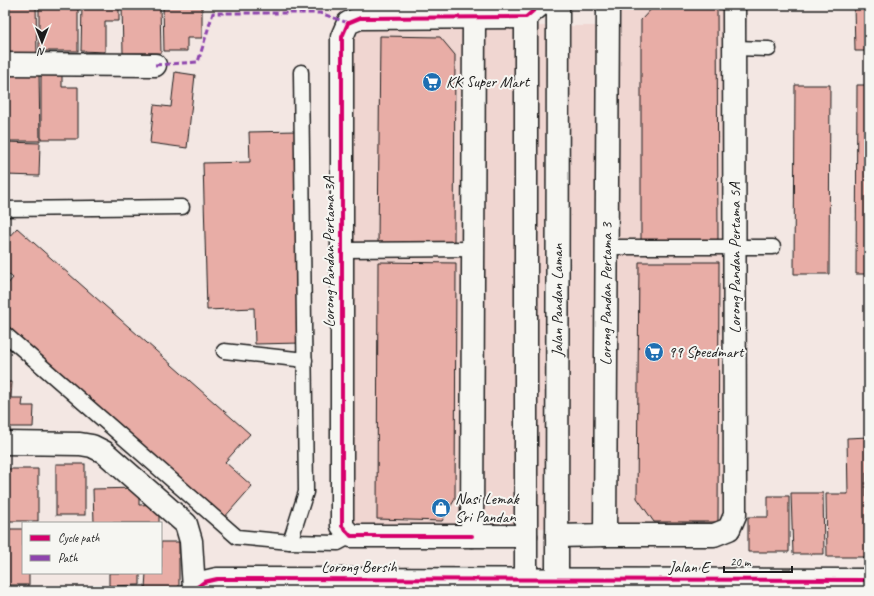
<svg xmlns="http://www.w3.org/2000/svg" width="874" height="596" viewBox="0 0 874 596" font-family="Caveat,sans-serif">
<rect width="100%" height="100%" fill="#f3e7e3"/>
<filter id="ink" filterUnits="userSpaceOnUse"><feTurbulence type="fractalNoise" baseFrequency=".025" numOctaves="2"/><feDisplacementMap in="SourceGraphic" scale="8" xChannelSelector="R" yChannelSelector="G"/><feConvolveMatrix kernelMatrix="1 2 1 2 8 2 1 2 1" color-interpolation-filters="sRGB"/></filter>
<g filter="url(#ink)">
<!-- built -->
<path fill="#f0d6d1" d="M619,5H725L727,516L714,528H356L352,524V42L363,26H618Z"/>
<!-- building -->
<g fill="#e8ada6" stroke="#1c1c1c">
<path d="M5,5H36L37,56H5Z"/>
<rect x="39" y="5" width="39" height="46"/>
<path d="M82,5H119V21H105V52L81,51Z"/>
<path d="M122,5H160L161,53H123Z"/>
<path d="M163,5H202V38H187V51H164Z"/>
<path d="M655,5H717L718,243H641V20Z"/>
<path d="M854,5H869V51H855Z"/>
<path d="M380,36L440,37L455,55L454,243H378Z"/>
<path d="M41,72H62V87H78V139H41Z"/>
<path d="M175,72L195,75L187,148L150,143L154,105L171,107Z"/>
<path d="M6,74H39L40,141H8Z"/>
<path d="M795,85H830L829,274H794Z"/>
<path d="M857,85H869V274H856Z"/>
<path d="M297,131L302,343L255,344L254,308L207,310L203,163L250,162L249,132Z"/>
<path d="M5,142L40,143L39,176L5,175Z"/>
<path d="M17,228L250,434L225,462L252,486L223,519L5,328V287L13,278L5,271V241Z"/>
<path d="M378,262L456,263L455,499L442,521L377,519Z"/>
<path d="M639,262H719L718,522H654L637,498Z"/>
<path d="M5,382H12L11,398H23L22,406H34L33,427H5Z"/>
<path d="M869,437V473H866V497H869V561H865L864,557H827L826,494H848L847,438Z"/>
<rect x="56" y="464" width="29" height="51"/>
<rect x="5" y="469" width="33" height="52"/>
<path d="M139,488V505L159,504V523H94L93,489Z"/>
<path d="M791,493H823L824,554H793Z"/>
<path d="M768,496H789V552H748V517H768Z"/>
<path d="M5,529H23V573H29V585H5Z"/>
<path d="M161,542H179V588H145L146,573H161Z"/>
<path d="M109,573H140V585L109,586Z"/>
</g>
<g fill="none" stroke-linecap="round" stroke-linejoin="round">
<defs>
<g id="service">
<path d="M734,48L769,49"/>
<path d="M5,209L182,207"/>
<path d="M607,247H773"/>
<path d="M341,250L473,249"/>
<path d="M5,334L237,537L290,542L338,543L351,536"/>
<path d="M224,351L305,360"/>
<path d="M290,542L306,492L301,72"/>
</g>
<g id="minor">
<path d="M474,18L472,536H526"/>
<path d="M5,64L155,65"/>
<path d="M5,443L80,444L92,446L104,452L186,524L191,541L194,589"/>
<path d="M605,535H714L729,529L735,515L734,5"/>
<path d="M472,536H351L342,526V37L348,23L360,18L526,17L540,5"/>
<path id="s1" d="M557,536L605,535L608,5"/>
<path d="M192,591L204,582L217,579L869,580"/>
</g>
<g id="tertiary">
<path d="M526,5V579L535,591"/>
<path id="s2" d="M546,591L557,579L558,5"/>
</g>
</defs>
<!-- service casing -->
<use href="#service" stroke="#1c1c1c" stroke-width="17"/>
<!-- minor casing -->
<use href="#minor" stroke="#1c1c1c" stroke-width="25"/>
<!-- tertiary casing -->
<use href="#tertiary" stroke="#1c1c1c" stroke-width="25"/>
<!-- service -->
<use href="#service" stroke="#f6f6f2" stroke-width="14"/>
<!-- minor -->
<use href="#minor" stroke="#f6f6f2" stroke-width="22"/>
<!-- tertiary -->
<use href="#tertiary" stroke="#f6f6f2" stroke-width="22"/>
<!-- quiet -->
<path stroke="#8e44ad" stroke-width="3" stroke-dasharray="6 3" stroke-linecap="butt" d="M155,65L198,62L213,13H320L348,23"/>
<defs>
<g id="cycleway">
<path d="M472,536H351L342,526V37L348,23L360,18L526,17L540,5"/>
<path d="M192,591L204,582L217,579L869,580"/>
</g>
</defs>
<!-- cycleway casing -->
<use href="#cycleway" stroke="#f6f6f2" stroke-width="6"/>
<!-- cycleway -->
<use href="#cycleway" stroke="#d6006c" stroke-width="4"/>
</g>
</g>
<!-- icons -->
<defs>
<symbol id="supermarket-disc" viewBox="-11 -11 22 22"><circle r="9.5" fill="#1f6fb2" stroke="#f6f6f2"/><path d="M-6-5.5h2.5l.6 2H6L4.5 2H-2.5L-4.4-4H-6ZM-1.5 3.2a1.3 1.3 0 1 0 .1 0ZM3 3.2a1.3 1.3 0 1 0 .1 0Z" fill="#fff"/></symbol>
<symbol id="shop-disc" viewBox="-11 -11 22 22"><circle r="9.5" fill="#1f6fb2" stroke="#f6f6f2"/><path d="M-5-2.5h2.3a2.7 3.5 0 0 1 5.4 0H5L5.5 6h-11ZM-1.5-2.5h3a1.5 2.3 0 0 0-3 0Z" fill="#fff"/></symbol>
</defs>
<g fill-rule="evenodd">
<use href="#supermarket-disc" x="421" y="71" width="22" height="22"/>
<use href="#supermarket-disc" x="643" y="341" width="22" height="22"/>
<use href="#shop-disc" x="430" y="497" width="22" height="22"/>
</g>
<g text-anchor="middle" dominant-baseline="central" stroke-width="4" stroke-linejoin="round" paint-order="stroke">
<!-- poi labels -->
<g font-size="16" fill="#1c1c1c" stroke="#f6f6f2" text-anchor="start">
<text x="446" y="82">KK Super Mart</text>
<text x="668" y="352">99 Speedmart</text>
<text x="455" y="499">Nasi Lemak<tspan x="455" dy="18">Sri Pandan</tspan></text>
</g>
<!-- street labels -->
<g font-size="16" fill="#1c1c1c" stroke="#f6f6f2">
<text transform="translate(329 252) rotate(-90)">Lorong Pandan Pertama 3A</text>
<text transform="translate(735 258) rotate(-90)">Lorong Pandan Pertama 5A</text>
<text stroke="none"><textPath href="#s1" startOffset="289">Lorong Pandan Pertama 3</textPath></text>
<text stroke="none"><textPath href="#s2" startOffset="295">Jalan Pandan Laman</textPath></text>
<text x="359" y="567">Lorong Bersih</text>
<text x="689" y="567">Jalan E</text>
</g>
</g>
<!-- margin -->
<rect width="874" height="596" fill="none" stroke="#f6f6f2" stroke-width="20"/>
<rect x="10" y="10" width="854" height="576" fill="none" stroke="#1c1c1c" stroke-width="1.5" filter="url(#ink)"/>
<!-- legend -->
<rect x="22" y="522" width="140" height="52" fill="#f6f6f2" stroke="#9f9f9c"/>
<rect x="30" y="535" width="20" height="6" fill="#d6006c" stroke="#9f9f9c"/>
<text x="58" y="542" font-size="12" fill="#1c1c1c">Cycle path</text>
<rect x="30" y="555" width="20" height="6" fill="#8e44ad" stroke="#9f9f9c"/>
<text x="58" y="562" font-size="12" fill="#1c1c1c">Path</text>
<!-- north arrow -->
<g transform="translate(42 42) rotate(180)" stroke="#f6f6f2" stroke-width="3" paint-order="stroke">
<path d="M0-3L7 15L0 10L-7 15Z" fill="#1c1c1c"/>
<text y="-6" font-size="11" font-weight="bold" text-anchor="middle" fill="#1c1c1c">N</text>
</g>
<!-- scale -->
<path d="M724 566v6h68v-6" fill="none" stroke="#1c1c1c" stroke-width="2"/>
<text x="730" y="566" font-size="12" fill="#1c1c1c" stroke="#f6f6f2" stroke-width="3" paint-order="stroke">20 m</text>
</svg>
